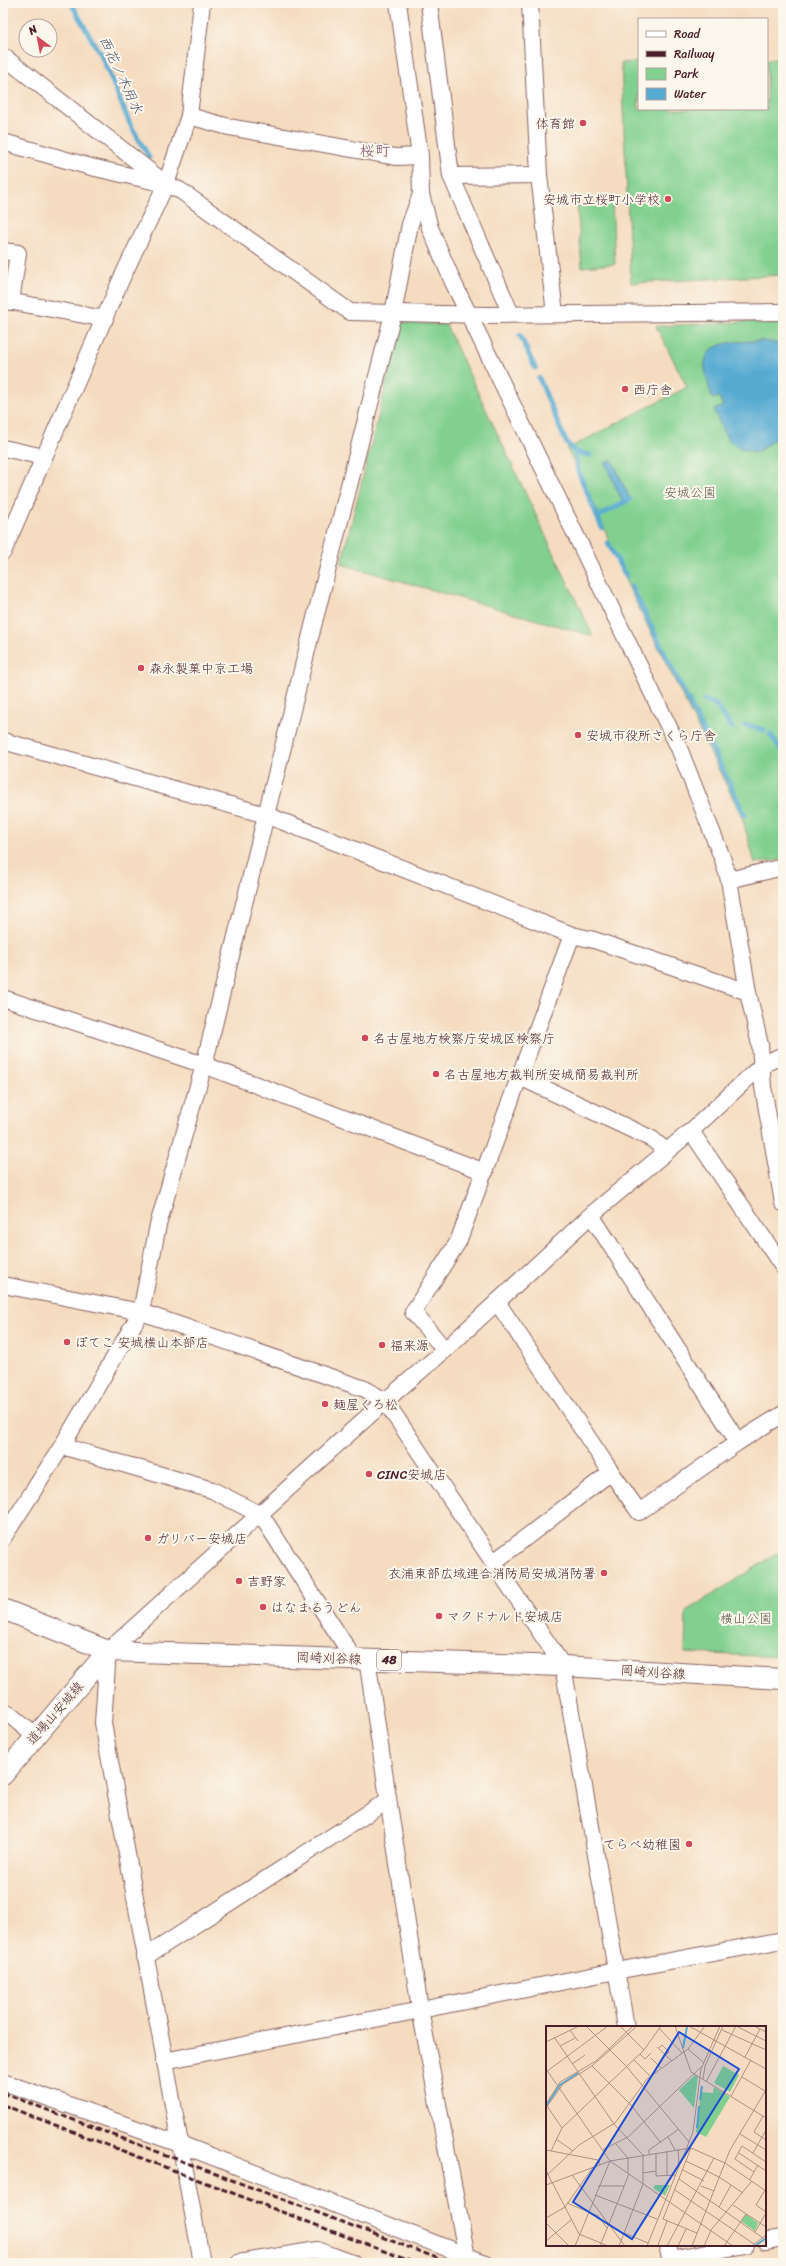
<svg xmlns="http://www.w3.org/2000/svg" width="786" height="2266" viewBox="0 0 786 2266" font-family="Sriracha,'Klee One',sans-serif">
<rect width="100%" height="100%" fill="#fbf7ec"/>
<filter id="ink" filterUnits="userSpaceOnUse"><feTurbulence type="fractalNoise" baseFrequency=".025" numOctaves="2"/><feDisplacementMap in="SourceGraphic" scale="8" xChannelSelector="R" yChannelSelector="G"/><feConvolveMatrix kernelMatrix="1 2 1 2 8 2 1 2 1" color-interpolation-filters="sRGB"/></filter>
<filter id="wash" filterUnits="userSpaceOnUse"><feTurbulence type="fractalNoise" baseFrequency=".012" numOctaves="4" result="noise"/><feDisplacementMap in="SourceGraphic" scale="16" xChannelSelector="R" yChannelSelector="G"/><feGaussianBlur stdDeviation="0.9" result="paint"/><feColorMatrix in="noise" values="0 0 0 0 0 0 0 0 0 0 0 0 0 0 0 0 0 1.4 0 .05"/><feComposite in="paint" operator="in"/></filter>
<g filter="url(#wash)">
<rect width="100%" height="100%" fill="#f5dcc0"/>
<!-- green -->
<g fill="#81d08f" stroke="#66785d">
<path d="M767,59H783V275L631,283L621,63L639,62V109H767Z"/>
<path d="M612,201L615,264L582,267L577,205Z"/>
<path d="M783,320V860L755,863L742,817L624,578L595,505L567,449L687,387L656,326Z"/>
<path d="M402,322L446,325L593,636L341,564Z"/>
<path d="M783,1550V1657L685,1653L686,1611Z"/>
</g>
<!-- water -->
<g fill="#57aad2" stroke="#50647e">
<path d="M762,341L783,344V433L757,452C725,447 726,437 714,410L723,406L719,397L712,399C710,388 704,373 705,362C708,338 746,342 762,341Z"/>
<path d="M612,460L630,499L623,503L605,463Z"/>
</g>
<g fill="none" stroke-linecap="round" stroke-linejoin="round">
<!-- stream -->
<g stroke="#57aad2" stroke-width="5">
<path d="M71,3L103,59L130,124L149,157"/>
<path d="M520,335L535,368"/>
<path d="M539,378L566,442L575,452L578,471L602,528"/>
<path d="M575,452L590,455"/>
<path d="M597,517L630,499"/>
<path d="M608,543L626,577"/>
<path d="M631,586L745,815"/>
<path d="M704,700L716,705L732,728"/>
<path d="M745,725L764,730"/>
<path d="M770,734L783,752"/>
</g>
</g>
</g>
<g filter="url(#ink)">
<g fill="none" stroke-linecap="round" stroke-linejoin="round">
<defs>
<g id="minor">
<path d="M398,3L420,156L421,194L430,228L453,282L679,748L723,860L729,880L748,992L760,1045L763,1087L783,1203"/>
<path d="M429,3L451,176L511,314"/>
<path d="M530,3L539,175L555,314"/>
<path d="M3,56L166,184L181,191L350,312L486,315L783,312"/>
<path d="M189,116L229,127L396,157L420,156"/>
<path d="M3,142L91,167L161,183"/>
<path d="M451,176L539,175"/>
<path d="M3,251L18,253L11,302"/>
<path d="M3,300L105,319"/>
<path d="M3,448L44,457"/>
<path d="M3,552L120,282L166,184L189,116L202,3"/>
<path d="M3,741L266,815L572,935L594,940L748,992"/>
<path d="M729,880L783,867"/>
<path d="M3,998L204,1065L485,1172"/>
<path d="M520,1077L652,1139L666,1151"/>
<path d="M691,1131L783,1267"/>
<path d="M591,1215L738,1442"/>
<path d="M3,1285L141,1312L365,1389L385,1401L563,1666L626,2027"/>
<path d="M497,1302L611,1472"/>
<path d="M445,1350L413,1312L458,1242L572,935"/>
<path d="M62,1446L212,1490L261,1515L354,1659"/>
<path d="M3,1538L62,1446L141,1312L158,1225L204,1065L312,630L393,314L410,224L421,194"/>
<path d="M494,1562L611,1472L639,1512L738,1442L783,1414"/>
<path d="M367,1659L420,2009L468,2263"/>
<path d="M3,1711L10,1715L35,1736"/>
<path d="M145,1957L387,1801"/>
<path d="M164,2061L616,1971L783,1940"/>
<path d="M3,2082L180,2144L485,2263"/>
<path d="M765,2241L783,2238"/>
<path d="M667,2245L671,2263"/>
<path d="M670,2259L745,2245"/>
<path d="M202,2263L103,1723L108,1651L385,1401L445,1350L591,1215L691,1131L762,1065L783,1055"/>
<path d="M238,2263L317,2250L352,2263"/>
</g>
<g id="major">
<path d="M3,1609L108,1651L563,1666L783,1679"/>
<path d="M3,1775L108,1651"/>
</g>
</defs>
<!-- minor casing -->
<use href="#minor" stroke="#86615f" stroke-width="18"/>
<!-- major casing -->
<use href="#major" stroke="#86615f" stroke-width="22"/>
<!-- minor -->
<use href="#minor" stroke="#fff" stroke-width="16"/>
<!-- major -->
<use href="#major" stroke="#fff" stroke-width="20"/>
<!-- rail -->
<g stroke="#4a1f2b" stroke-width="3" stroke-dasharray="6 3" stroke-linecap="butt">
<path d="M3,2093L450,2263"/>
<path d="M3,2105L415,2263"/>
</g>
</g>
</g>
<!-- markers -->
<g fill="#d1495b" stroke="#fbf7ec" stroke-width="1.5">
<circle cx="583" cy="123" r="4"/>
<circle cx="668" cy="199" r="4"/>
<circle cx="625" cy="389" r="4"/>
<circle cx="141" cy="668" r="4"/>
<circle cx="578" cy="735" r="4"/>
<circle cx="365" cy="1038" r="4"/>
<circle cx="436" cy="1074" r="4"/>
<circle cx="67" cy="1342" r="4"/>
<circle cx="382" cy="1345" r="4"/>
<circle cx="325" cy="1404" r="4"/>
<circle cx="369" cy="1474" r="4"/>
<circle cx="148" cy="1538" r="4"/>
<circle cx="604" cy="1573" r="4"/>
<circle cx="239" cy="1581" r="4"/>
<circle cx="263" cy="1607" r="4"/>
<circle cx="439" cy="1616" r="4"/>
<circle cx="689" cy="1844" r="4"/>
</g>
<g text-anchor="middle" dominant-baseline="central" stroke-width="4" stroke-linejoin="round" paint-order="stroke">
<!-- shield labels -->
<rect fill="#fbf7ec" stroke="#7f6065" stroke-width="1" x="377" y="1650" width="24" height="20" rx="3"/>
<g font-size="12" font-weight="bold" fill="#4a1f2b">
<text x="389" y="1660">48</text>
</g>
<!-- poi labels -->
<g font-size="13" fill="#4a1f2b" stroke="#fbf7ec" text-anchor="start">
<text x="575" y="123" text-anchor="end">体育館</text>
<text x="660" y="199" text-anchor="end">安城市立桜町小学校</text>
<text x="633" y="389">西庁舎</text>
<text x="149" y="668">森永製菓中京工場</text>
<text x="586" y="735">安城市役所さくら庁舎</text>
<text x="373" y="1038">名古屋地方検察庁安城区検察庁</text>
<text x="444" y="1074">名古屋地方裁判所安城簡易裁判所</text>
<text x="75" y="1342">ぼてこ 安城横山本部店</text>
<text x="390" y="1345">福来源</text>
<text x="333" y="1404">麺屋くろ松</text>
<text x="377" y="1474">CINC安城店</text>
<text x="156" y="1538">ガリバー安城店</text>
<text x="596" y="1573" text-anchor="end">衣浦東部広域連合消防局安城消防署</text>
<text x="247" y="1581">吉野家</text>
<text x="271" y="1607">はなまるうどん</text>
<text x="447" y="1616">マクドナルド安城店</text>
<text x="681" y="1844" text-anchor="end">てらべ幼稚園</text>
</g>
<!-- park labels -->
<g font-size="13" fill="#5a5449" stroke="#fbf7ec">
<text x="690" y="492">安城公園</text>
<text x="746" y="1618">横山公園</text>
</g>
<!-- street labels -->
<g font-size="13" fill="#4a1f2b" stroke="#fbf7ec">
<text transform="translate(329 1658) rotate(2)">岡崎刈谷線</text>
<text transform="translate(653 1672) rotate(4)">岡崎刈谷線</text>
<text transform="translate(55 1713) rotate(-49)">道場山安城線</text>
</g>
<!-- water labels -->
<g font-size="14" font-style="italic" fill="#4f576e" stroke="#fbf7ec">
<text transform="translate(121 75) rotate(65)">西花ノ木用水</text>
</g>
<!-- quarter labels -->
<g font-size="15" fill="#774e6e" stroke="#fbf7ec">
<text x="375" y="151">桜町</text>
</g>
</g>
<!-- overview -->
<g transform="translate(546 2026)">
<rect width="220" height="220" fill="#f5dcc0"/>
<path d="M177,40L193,49L184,66L168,57ZM149,49L152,51L148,82L133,64ZM168,61L184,71L160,111L150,106L155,66L167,67ZM109,159H124L119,170L107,162ZM200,188L212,197L209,205L195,195Z" fill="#81d08f"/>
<path fill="none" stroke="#57aad2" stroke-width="2" d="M137,22L141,1M154,74L156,60M0,80L14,59L32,47M151,102L153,80M209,220L220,212"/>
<path fill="none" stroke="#b19084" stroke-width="1" d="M40,0L81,41L143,116M74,0L98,24M129,0L145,46L220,92M143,0L220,43M190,0L220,15M208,0L220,6M113,2L136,27M24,4L32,15M176,4L220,24M8,11L68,98L97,129V158L73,220M0,16L33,0M14,20L29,12M111,21L126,35M113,22L116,19L123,26L120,29M142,23L158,37M94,28L99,33L105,27M199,31L214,3M105,32L115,42M88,34L104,50M26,38L39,29M46,40L84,78L115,117M0,43L64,135L187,220M0,46L62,0M196,51L219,65M157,53L159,40L177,0M160,56L190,0M185,70L205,34M0,78L14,56L50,35L87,0M1,80L16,102M0,82L17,58L46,40L91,0M217,90L208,106L220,114M194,108L220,124M122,111L129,124M10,113L27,125M70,118L82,132V147M145,122L117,193L151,207M132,123L133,138M0,124L52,134L54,138M56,124L82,111L155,41M5,125L16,102L98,24L115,0M121,125V149M110,127V145M193,127L220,145M207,127L220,104M103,128V124L133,103M140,135L173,151L197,167M0,144L6,157M137,144L158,155M208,146L189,133L196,120L220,136M97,147L110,145V150L129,149M26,149L79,220M0,150L33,119L69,97L101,53L142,23L159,0M133,153L217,212M204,153L212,139M6,156L33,208L62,220M0,159L64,135M52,160H78M155,160L168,165M129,164L208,218M219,164L210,179L220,186M49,169L111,193M21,177L52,190L61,202M187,179L220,201M173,181L185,159M0,192L19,181L47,141M0,197L23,220M209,206L220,187M78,207L102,217M0,215L25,194M112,219L121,195M29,220L64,135L145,122L179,137L220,165M54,220L83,148M101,220L147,106L155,43L174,0M121,220L168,132M132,220L140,203M146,220L184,124L220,64M158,220L165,204L206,155M178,220L200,188M206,220L220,209"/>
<path fill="#1d4ed8" fill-opacity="0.15" stroke="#1d4ed8" stroke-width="2" d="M133,6L193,43L86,213L27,176Z"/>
<rect width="220" height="220" fill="none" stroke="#4a1f2b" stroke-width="2"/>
</g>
<!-- margin -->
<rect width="786" height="2266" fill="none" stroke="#fbf7ec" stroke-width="16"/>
<!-- legend -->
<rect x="638" y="18" width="130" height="92" fill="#fbf7ec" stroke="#b4a19f"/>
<rect x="646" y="31" width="20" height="6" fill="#ffffff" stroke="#b4a19f"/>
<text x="674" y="38" font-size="12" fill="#4a1f2b">Road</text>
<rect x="646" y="51" width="20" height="6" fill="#4a1f2b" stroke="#b4a19f"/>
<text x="674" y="58" font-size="12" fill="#4a1f2b">Railway</text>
<rect x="646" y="68" width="20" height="12" fill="#81d08f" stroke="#b4a19f"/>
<text x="674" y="78" font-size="12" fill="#4a1f2b">Park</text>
<rect x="646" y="88" width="20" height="12" fill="#57aad2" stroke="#b4a19f"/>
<text x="674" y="98" font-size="12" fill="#4a1f2b">Water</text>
<!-- north arrow -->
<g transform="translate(38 38) rotate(328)"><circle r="19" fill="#fbf7ec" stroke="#b4a19f"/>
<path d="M0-3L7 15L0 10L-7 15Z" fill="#d1495b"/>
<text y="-6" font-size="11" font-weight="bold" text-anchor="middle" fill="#4a1f2b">N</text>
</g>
</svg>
